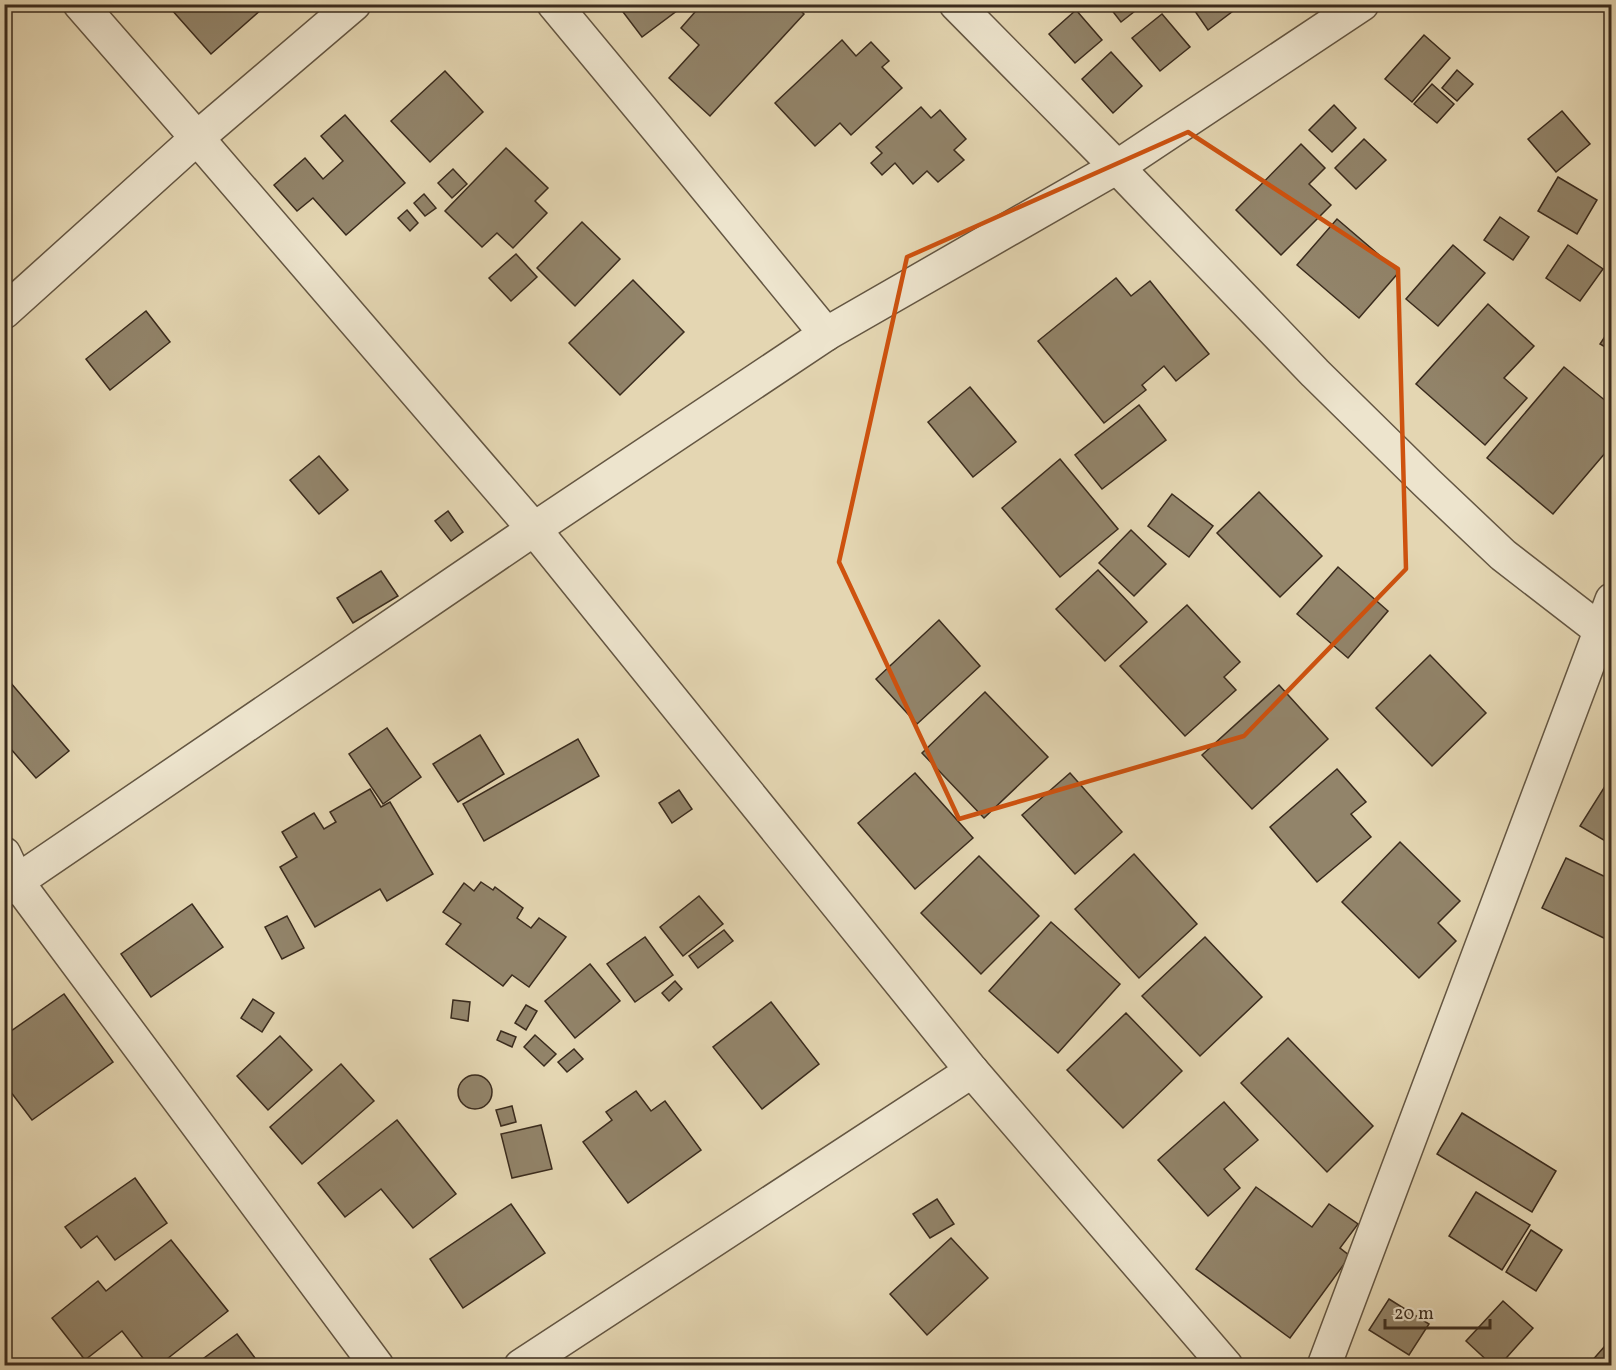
<svg xmlns="http://www.w3.org/2000/svg" width="1616" height="1370" viewBox="0 0 1616 1370" font-family="Vollkorn,serif">
<rect width="100%" height="100%" fill="#e4d6b2"/>
<filter id="stains"><feTurbulence type="fractalNoise" baseFrequency=".00333" numOctaves="4"/><feColorMatrix values="0 0 0 0 .2 0 0 0 0 .09 0 0 0 0 .02 0 0 0 .5 -.17"/></filter>
<radialGradient id="worn" r=".72"><stop offset=".6" stop-color="#630" stop-opacity="0"/><stop offset="1" stop-color="#630" stop-opacity=".3"/></radialGradient>
<!-- building -->
<g fill="#92846a" stroke="#3a2b1d" stroke-width="1.5">
<path d="M176,4H257L262,9L211,54L171,9Z"/>
<path d="M617,4H674L678,10L642,37Z"/>
<path d="M702,4H794L804,14L710,116L669,78L699,45L681,28Z"/>
<path d="M1107,4H1144L1121,22Z"/>
<path d="M1190,4H1235L1237,8L1208,30Z"/>
<path d="M1076,10L1102,40L1075,63L1049,34Z"/>
<path d="M1162,14L1190,47L1160,71L1132,38Z"/>
<path d="M1424,35L1450,58L1412,102L1385,79Z"/>
<path d="M842,40L856,56L871,42L889,61L882,67L902,88L851,135L840,123L815,146L775,103Z"/>
<path d="M1111,52L1142,86L1113,113L1082,79Z"/>
<path d="M1457,70L1473,84L1457,101L1442,88Z"/>
<path d="M445,71L483,112L430,162L391,121Z"/>
<path d="M1432,84L1454,104L1437,123L1414,104Z"/>
<path d="M1334,105L1356,128L1332,152L1309,130Z"/>
<path d="M921,107L931,118L940,110L966,139L954,150L964,160L938,182L927,171L913,184L895,163L882,175L871,163L882,153L876,147Z"/>
<path d="M1562,111L1590,144L1556,172L1528,139Z"/>
<path d="M345,115L405,183L346,235L313,198L297,211L274,185L305,158L323,179L343,161L321,136Z"/>
<path d="M1364,139L1386,160L1356,189L1335,168Z"/>
<path d="M1301,144L1325,168L1309,184L1331,205L1281,255L1236,210Z"/>
<path d="M506,148L548,188L535,201L547,213L513,248L497,233L482,247L445,211Z"/>
<path d="M453,169L467,184L452,198L438,183Z"/>
<path d="M1558,177L1597,200L1577,234L1538,211Z"/>
<path d="M424,194L436,208L425,216L414,203Z"/>
<path d="M407,210L418,223L410,231L398,218Z"/>
<path d="M1500,217L1529,237L1513,260L1484,240Z"/>
<path d="M1337,219L1399,272L1359,318L1297,265Z"/>
<path d="M582,222L620,259L575,306L537,268Z"/>
<path d="M1453,245L1485,273L1438,326L1406,299Z"/>
<path d="M1568,245L1603,269L1580,301L1546,278Z"/>
<path d="M516,254L537,277L511,301L489,278Z"/>
<path d="M1116,278L1131,296L1150,281L1209,354L1176,381L1164,366L1142,385L1146,390L1104,423L1038,341Z"/>
<path d="M633,280L684,332L620,395L569,343Z"/>
<path d="M1488,304L1534,346L1504,378L1527,398L1485,445L1416,384Z"/>
<path d="M146,311L170,342L110,390L86,359Z"/>
<path d="M1612,326V351L1600,344Z"/>
<path d="M1564,367L1612,406V445L1553,514L1487,458Z"/>
<path d="M970,387L1016,442L973,477L928,422Z"/>
<path d="M1139,405L1166,440L1102,489L1075,455Z"/>
<path d="M319,456L348,490L319,514L290,480Z"/>
<path d="M1060,459L1118,529L1060,577L1002,508Z"/>
<path d="M1259,492L1322,556L1280,597L1217,533Z"/>
<path d="M1172,494L1213,526L1189,557L1148,526Z"/>
<path d="M448,511L463,532L451,541L435,521Z"/>
<path d="M1131,530L1166,564L1134,596L1099,563Z"/>
<path d="M1338,567L1388,611L1348,658L1297,614Z"/>
<path d="M1098,570L1147,622L1105,661L1056,609Z"/>
<path d="M381,571L398,596L353,623L337,598Z"/>
<path d="M1187,605L1240,662L1224,677L1236,690L1185,736L1120,666Z"/>
<path d="M939,620L980,666L917,724L876,679Z"/>
<path d="M1430,655L1486,713L1432,766L1376,708Z"/>
<path d="M4,675L69,751L36,778L4,741Z"/>
<path d="M1279,685L1328,739L1252,809L1202,755Z"/>
<path d="M985,692L1048,757L984,818L922,753Z"/>
<path d="M387,728L421,777L383,804L349,754Z"/>
<path d="M480,735L504,774L458,802L433,764Z"/>
<path d="M578,739L599,776L484,841L463,804Z"/>
<path d="M1337,769L1366,802L1351,814L1371,837L1317,882L1270,827Z"/>
<path d="M915,773L973,838L915,889L858,823Z"/>
<path d="M1070,773L1122,832L1075,874L1022,815Z"/>
<path d="M1612,775V845L1580,826Z"/>
<path d="M370,789L381,807L390,802L433,874L387,901L380,889L315,927L280,867L297,857L282,832L314,813L324,829L336,822L330,812Z"/>
<path d="M679,790L692,809L672,823L659,803Z"/>
<path d="M1400,842L1460,901L1438,923L1456,941L1419,978L1342,902Z"/>
<path d="M1134,854L1197,924L1139,978L1075,909Z"/>
<path d="M979,856L1039,916L981,974L921,913Z"/>
<path d="M1566,858L1612,880V942L1542,908Z"/>
<path d="M481,882L493,890L495,887L523,908L517,918L531,928L539,918L566,937L529,987L512,975L503,986L446,944L461,924L443,912L464,883L474,891Z"/>
<path d="M699,896L723,924L683,956L660,927Z"/>
<path d="M192,904L223,947L151,997L121,954Z"/>
<path d="M287,916L304,948L282,959L265,927Z"/>
<path d="M1051,922L1120,984L1058,1053L989,991Z"/>
<path d="M724,930L733,941L698,968L689,956Z"/>
<path d="M645,937L673,975L635,1002L607,964Z"/>
<path d="M1205,937L1262,997L1200,1056L1142,996Z"/>
<path d="M590,964L620,1001L575,1038L545,1001Z"/>
<path d="M675,981L682,989L669,1001L662,993Z"/>
<path d="M64,994L113,1062L32,1120L4,1083V1036Z"/>
<path d="M253,999L274,1013L262,1032L241,1018Z"/>
<path d="M453,1000L470,1002L468,1021L451,1018Z"/>
<path d="M771,1002L819,1064L762,1109L713,1047Z"/>
<path d="M526,1005L537,1011L526,1030L515,1023Z"/>
<path d="M1126,1013L1182,1071L1123,1128L1067,1070Z"/>
<path d="M501,1031L516,1037L512,1047L497,1040Z"/>
<path d="M535,1035L556,1054L544,1066L524,1047Z"/>
<path d="M280,1036L312,1070L268,1110L237,1076Z"/>
<path d="M1288,1038L1373,1126L1327,1172L1241,1083Z"/>
<path d="M574,1049L583,1059L567,1072L558,1062Z"/>
<path d="M341,1064L374,1101L302,1164L270,1127Z"/>
<circle cx="475" cy="1092" r="17"/>
<path d="M636,1091L651,1111L665,1101L701,1150L628,1203L583,1142L612,1120L606,1112Z"/>
<path d="M1224,1102L1258,1140L1224,1169L1240,1188L1208,1216L1158,1160Z"/>
<path d="M512,1106L516,1122L501,1126L496,1110Z"/>
<path d="M1462,1113L1556,1171L1532,1212L1437,1154Z"/>
<path d="M397,1120L456,1194L413,1228L381,1189L345,1217L318,1183Z"/>
<path d="M541,1125L552,1169L512,1178L501,1134Z"/>
<path d="M135,1178L167,1223L115,1260L97,1236L81,1248L65,1227Z"/>
<path d="M1256,1187L1312,1227L1329,1204L1358,1224L1340,1248L1350,1256L1290,1338L1196,1269Z"/>
<path d="M1476,1192L1530,1225L1502,1270L1449,1236Z"/>
<path d="M937,1199L954,1224L930,1238L913,1214Z"/>
<path d="M511,1204L545,1253L463,1308L430,1259Z"/>
<path d="M1531,1230L1562,1250L1536,1291L1506,1272Z"/>
<path d="M951,1238L988,1278L927,1335L890,1294Z"/>
<path d="M171,1240L228,1311L158,1366H149L122,1331L85,1360L52,1318L98,1281L106,1291Z"/>
<path d="M1389,1299L1429,1324L1409,1355L1369,1330Z"/>
<path d="M1503,1301L1533,1328L1499,1366H1493L1466,1341Z"/>
<path d="M237,1334L261,1366H193Z"/>
<path d="M1612,1338V1366H1590L1589,1364Z"/>
<path d="M911,1359L920,1361L924,1366H902Z"/>
</g>
<g fill="none" stroke-linecap="round" stroke-linejoin="round">
<defs>
<g id="minor">
<path d="M554,4L681,157L826,334"/>
<path d="M956,4L1117,167L1315,373L1426,482L1503,555L1600,630"/>
<path d="M4,312L197,138L354,4"/>
<path d="M4,854L17,882L377,1366"/>
<path d="M4,890L534,529L826,334L1117,167L1362,4"/>
<path d="M521,1366L972,1071"/>
</g>
<g id="tertiary">
<path d="M80,4L197,138L534,529L972,1071L1226,1366"/>
<path d="M1324,1366L1612,600"/>
</g>
</defs>
<!-- minor casing -->
<use href="#minor" stroke="#645642" stroke-width="36"/>
<!-- tertiary casing -->
<use href="#tertiary" stroke="#645642" stroke-width="36"/>
<!-- minor -->
<use href="#minor" stroke="#ede4cd" stroke-width="33"/>
<!-- tertiary -->
<use href="#tertiary" stroke="#ede4cd" stroke-width="33"/>
</g>
<!-- marked area -->
<path fill="none" stroke="#ce520f" stroke-width="4.5" stroke-linejoin="round" d="M1188,132L1398,269L1406,569L1244,736L959,819L839,562L907,257Z"/>
<!-- margin -->
<rect width="1616" height="1370" fill="none" stroke="#e4d6b2" stroke-width="24"/>
<rect x="6" y="6" width="1604" height="1358" fill="none" stroke="#3a2b1d" stroke-width="3"/>
<rect x="12" y="12" width="1592" height="1346" fill="none" stroke="#3a2b1d" stroke-width="1.5"/>
<!-- scale -->
<path d="M1385 1319v9h105v-9" fill="none" stroke="#3a2b1d" stroke-width="3"/>
<text x="1394" y="1319" font-size="18" fill="#3a2b1d" stroke="#ede4cd" stroke-width="4.5" paint-order="stroke">20 m</text>
<rect width="100%" height="100%" filter="url(#stains)"/>
<rect width="100%" height="100%" fill="url(#worn)"/>
</svg>
